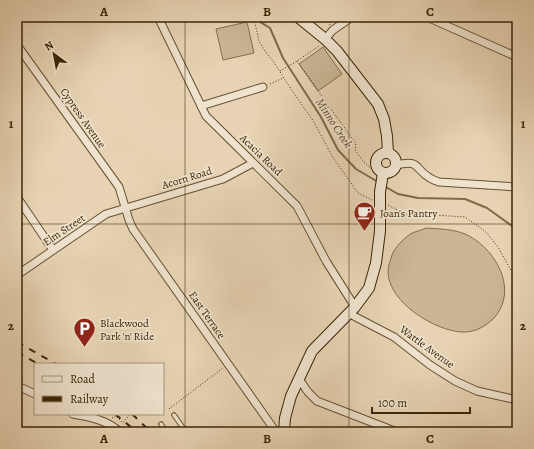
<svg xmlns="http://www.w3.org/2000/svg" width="534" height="449" viewBox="0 0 534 449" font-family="Alegreya,serif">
<rect width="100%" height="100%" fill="#e7d3b3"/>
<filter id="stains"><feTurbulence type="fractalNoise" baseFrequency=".005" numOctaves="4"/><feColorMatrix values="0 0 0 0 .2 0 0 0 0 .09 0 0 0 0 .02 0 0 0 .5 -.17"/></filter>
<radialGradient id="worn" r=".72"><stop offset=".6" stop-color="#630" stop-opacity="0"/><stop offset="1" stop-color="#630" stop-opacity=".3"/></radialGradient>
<!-- green -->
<g fill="#cab695" stroke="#826e4c">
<path d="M247,22L254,53L223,60L216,29Z"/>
<path d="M323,47L342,74L318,91L299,64Z"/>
<path d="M426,228C439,229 453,229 465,234C496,248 519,290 494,318C485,327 474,333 461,332C434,330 390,303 388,273C388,267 390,261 392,255C395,247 404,238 412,233C417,231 422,230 426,228Z"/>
</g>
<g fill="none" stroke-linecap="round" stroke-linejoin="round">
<!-- stream -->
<g stroke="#7f6a4a" stroke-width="2">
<path d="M252,17L270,28L283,58L321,117L338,150L356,169L378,182"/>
<path d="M384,186L398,194L418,198L465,199L487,208L512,226L517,234"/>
</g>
<defs>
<g id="lane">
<path d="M174,415L186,432"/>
<path d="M161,424L166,432"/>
</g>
<g id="street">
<path d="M158,17L206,116L297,206L326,261L355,307"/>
<path d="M427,17L517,57"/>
<path d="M325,39L333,30L352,17"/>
<path d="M17,45L119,187L129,220L133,229L276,432"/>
<path d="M201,106L263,87"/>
<path d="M396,165C421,159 414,169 430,178C433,180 436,181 439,182L517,187"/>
<path d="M17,197L53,250"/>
<path d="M17,275L106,214L223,179L253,163"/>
<path d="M348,313L394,337L430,365L455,381L477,391L517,400"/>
<path d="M299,379L308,392L317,401L397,432"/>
<path d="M17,390L22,388L35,394"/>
<path d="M73,414C90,417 107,420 120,432"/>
</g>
<g id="secondary">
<path d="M298,17L325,39L337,51L378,104L384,119L387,136L388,153"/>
<circle cx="386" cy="163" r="10"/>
<path d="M284,432L285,418L291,396L312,351L355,307L369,288L376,263L380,231V192L383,173"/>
</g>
</defs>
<!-- lane casing -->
<use href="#lane" stroke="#665130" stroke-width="5.5"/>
<!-- street casing -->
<use href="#street" stroke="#665130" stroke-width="9"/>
<!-- secondary casing -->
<use href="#secondary" stroke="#3b2604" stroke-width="12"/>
<!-- path -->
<g stroke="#3b2604" stroke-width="1" stroke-dasharray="1 2" stroke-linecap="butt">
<path d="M223,17L233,19L249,18L255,23L259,41L265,51L273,61L293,92L314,122L332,156L358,193L372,200"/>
<path d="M324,17L330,25"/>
<path d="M297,61L356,144L355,150L363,161L375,172"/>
<path d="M280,71L294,63L319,46"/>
<path d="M270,84L283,78"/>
<path d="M388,205L407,215L419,214L465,217L486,232L498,247L514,276L517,289"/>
<path d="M169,409L223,368"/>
<path d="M112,418L116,416L123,423L130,414"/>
</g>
<!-- lane -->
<use href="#lane" stroke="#efe2ce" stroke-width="3.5"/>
<!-- street -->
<use href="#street" stroke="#efe2ce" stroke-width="7"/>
<!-- secondary -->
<use href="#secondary" stroke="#efe2ce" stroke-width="10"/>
<!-- rail -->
<g stroke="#3b2604" stroke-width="2" stroke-dasharray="7 7" stroke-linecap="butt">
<path d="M17,342L56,364"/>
<path d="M17,352L38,364"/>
<path d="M115,414L137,432"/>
<path d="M132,414L151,432"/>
</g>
</g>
<!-- grid -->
<path fill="none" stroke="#3b2604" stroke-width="1" stroke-opacity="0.55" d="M185,17V432M349,17V432M17,224H517"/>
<!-- icons -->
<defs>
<symbol id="cafe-pin" viewBox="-11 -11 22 30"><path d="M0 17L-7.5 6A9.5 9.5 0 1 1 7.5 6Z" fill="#8f2418" stroke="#efe2ce"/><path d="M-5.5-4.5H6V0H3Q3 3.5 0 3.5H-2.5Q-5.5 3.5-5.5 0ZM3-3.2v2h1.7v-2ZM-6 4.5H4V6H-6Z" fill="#fff"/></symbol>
<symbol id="parking-pin" viewBox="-11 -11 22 30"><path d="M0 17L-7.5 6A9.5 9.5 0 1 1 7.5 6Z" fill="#8f2418" stroke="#efe2ce"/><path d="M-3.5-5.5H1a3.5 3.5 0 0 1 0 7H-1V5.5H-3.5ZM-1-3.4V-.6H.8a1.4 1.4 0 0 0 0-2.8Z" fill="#fff"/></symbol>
</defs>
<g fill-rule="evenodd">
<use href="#cafe-pin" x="352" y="200" width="25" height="34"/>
<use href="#parking-pin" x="72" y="316" width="25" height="34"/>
</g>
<g text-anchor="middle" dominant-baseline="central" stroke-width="3.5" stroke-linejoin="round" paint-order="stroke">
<!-- street labels -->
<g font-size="11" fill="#3b2604" stroke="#efe2ce">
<text transform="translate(83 118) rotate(55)">Cypress Avenue</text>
<text transform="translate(261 155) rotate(44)">Acacia Road</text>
<text transform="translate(187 178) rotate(-17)">Acorn Road</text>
<text transform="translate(64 230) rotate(-34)">Elm Street</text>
<text transform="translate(207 315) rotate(55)">East Terrace</text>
<text transform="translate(427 347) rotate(36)">Wattle Avenue</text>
</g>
<!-- poi labels -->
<g font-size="11" fill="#3b2604" stroke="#efe2ce" text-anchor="start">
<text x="380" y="213">Joan's Pantry</text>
<text x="100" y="323">Blackwood<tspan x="100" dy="13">Park 'n' Ride</tspan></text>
</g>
<!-- water labels -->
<g font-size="12" font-style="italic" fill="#5d4827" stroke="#efe2ce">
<text transform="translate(334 123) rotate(57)">Minno Creek</text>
</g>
</g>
<!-- margin -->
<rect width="534" height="449" fill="none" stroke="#e7d3b3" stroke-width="44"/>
<!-- legend -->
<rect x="34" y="363" width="130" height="52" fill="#efe2ce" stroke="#a7977d"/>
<rect x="42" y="376" width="20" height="6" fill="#efe2ce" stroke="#a7977d"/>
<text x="70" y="383" font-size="12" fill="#3b2604">Road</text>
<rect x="42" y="396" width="20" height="6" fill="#3b2604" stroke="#a7977d"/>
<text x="70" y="403" font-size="12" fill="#3b2604">Railway</text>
<!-- north arrow -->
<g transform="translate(54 54) rotate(328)" stroke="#efe2ce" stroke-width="3" paint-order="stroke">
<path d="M0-3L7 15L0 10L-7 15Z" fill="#3b2604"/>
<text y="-6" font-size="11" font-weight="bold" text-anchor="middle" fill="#3b2604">N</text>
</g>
<!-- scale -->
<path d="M372 407v6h98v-6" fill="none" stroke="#3b2604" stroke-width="2"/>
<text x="378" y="407" font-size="12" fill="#3b2604" stroke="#efe2ce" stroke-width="3" paint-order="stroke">100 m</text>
<rect x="22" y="22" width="490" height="405" fill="none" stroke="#3b2604" stroke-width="1.5"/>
<g font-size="13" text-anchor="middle" font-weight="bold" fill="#3b2604">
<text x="104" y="16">A</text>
<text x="267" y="16">B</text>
<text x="430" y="16">C</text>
<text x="11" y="128">1</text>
<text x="523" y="128">1</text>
<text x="11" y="330">2</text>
<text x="523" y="330">2</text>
<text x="104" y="443">A</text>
<text x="267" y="443">B</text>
<text x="430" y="443">C</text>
</g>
<rect width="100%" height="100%" filter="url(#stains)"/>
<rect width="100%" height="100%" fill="url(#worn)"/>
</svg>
